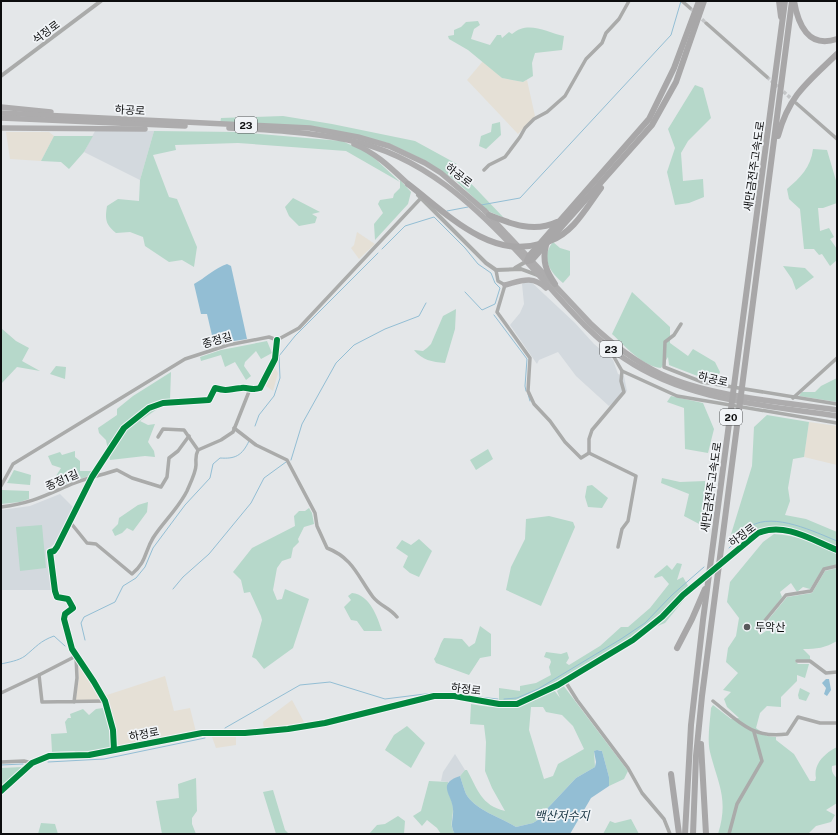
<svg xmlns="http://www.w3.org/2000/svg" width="838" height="835" viewBox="0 0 838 835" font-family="'Public Sans','Noto Sans KR',sans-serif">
<rect width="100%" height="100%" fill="#e4e7e9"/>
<!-- built -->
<g fill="#d3d9de">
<path d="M95,131H154L140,180L84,152Z"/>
<path d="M529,280L575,323L594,344L613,360L618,374L624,376L627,391L609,406L576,376L558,352L539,360L537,364L510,325L520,313L524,304L522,284Z"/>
<path d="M60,494L74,508L57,542L48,549L52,590H1V510L30,506Z"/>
<path d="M455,754L465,770L460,776L448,782L441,781L443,772Z"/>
</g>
<!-- industrial -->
<g fill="#e5e0d6">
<path d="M483,61L502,78L523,82L527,80L535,116L518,134L467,80Z"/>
<path d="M6,132H49L54,136L41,161L10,159Z"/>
<path d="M357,232L375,244L359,259L351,248L354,245Z"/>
<path d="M274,367L278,373L273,391L266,386Z"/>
<path d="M809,422L837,426V465L804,457Z"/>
<path d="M78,656L107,695L165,676L174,711L190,708L196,732L113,748L103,703H75L79,678Z"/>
<path d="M292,700L305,724L264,729L263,722Z"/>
<path d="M215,735L236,736V745L216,748L212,737Z"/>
</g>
<!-- green -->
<g fill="#b6d8ca" fill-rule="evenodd">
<path d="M478,21L480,25L474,29L471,39L490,45L497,35H501L502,38L509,32L512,34C528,20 546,32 564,36L562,50L535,53L532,63L533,76L523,82L502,78L468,50L449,39L448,36L454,35V30L461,27L466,22Z"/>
<path d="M695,85L703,88L711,118L688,141L681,153L683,181L703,179L704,197L689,203L675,205L667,172L675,148L668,129Z"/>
<path d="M283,116L332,124L415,141L457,164L452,166L461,173L504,218L488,211L456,181L424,160L388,143L318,127L220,124L221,118Z"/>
<path d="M500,122L501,135L486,149L479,146L481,136L491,132L492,124Z"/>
<path d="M154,131L238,132L342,141L369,153L400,182V180L411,192L408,204L375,240L374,224L383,213L378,204L380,200L393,198L394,194L400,188V182L346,151L238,143L175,145L176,150L153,155L169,197L177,199L197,247L194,267L182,260L169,262L145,246L143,237L130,232L116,233C105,224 105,219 107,206L118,199L139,201L140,180Z"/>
<path d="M54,136H93L84,152L69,169L61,162L41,161Z"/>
<path d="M813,149L827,150L837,184V203L823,208H818L820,231L829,228L834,237L830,239L837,249V260L830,266L822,254L819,255L814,249H804L800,209L789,199L787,189C800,178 811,167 813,149Z"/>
<path d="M293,198L320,212L312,214L317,217L315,223L299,226L289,216L285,207Z"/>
<path d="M553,242L560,248L570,251V275L563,283C550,272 540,258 553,242Z"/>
<path d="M783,266L805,268L814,277L796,290L792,279Z"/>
<path d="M632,292L670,327V343L688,356L693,349L715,362L720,372L716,381L700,377L669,365L668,357L661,368C642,366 625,346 612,334Z"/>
<path d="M456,309L455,329L445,363C432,362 422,360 414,350L423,351L427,348L431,344L443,316Z"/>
<path d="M1,328L16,341L29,348L22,361L40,371L17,367L1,384Z"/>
<path d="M267,341L272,353L261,359L256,351L245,362L244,366L251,376L246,380L235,362L225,367L221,355L201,361L200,357L221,350Z"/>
<path d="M56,366L66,367L65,379L50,374Z"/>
<path d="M171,372L170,400L140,421L148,425L155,424L148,442L154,451L155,457L145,456L110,460L106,440L99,433L98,428L117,415V409L133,396Z"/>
<path d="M837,378V402L799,396L802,392H815L821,386Z"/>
<path d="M671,396L703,403L714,429L708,453L685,449L684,408L667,402Z"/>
<path d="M767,415L809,422L804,457L793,459L788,488L790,501L785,515L806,519L837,532V548L784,527L763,528L754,535L728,544L752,466L754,427Z"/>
<path d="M488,449L493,459L476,470L470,460Z"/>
<path d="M75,451V457L80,461V471H94L92,475L65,484L56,476L61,468L52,465L48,456L60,452L62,455Z"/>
<path d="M14,470L31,475L30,485L7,483Z"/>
<path d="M662,478L680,482L705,481L707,509L701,525L684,516L689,494L661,483Z"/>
<path d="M592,485L608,498L602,508L588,507L585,497L587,486Z"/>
<path d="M2,490L29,491V499L20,502L1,504Z"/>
<path d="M148,502L147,512L133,531L127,528L122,533L115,536L112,530L118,524L119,518L138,505Z"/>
<path d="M309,508L312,513L314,524L304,527L298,539L299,542L293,548L291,558L282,561L277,568L273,590L277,600L282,599L285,589L309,599L293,648L264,669L256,659L252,657L262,620L261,616L250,592L244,593L241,580L233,572L252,548L295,526L294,516L299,511H305Z"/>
<path d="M549,516L573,522L575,527L541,606L506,590L511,567L525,539L526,519Z"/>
<path d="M42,525L46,568L20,571L16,527Z"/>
<path d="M774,534C796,535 817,543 837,553V565L823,568L810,589L803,587L797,592L791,583L780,592L782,597L764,621L755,627L760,635L766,631L763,626L787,597L812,593L825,571L837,568V641C825,648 817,649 803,649L810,656V660L795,661L798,664H809L805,678L797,675V681L781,697V707L767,706L760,713L756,728L767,736L776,737V740L794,754L810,781H815L816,778C813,764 825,753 837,747V765L832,766C831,771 833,775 837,778V803L826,810L835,815L831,822L816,826L808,834H718C729,799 718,784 710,752C707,739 710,722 711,708L713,705L731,719L739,718L727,707L724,699L731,692L723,690L738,673L726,662L728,648L736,636L739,618L727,602L730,582L763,542Z"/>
<path d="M419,539L432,551L419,577L410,573L403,567L408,556L396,548L402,540L411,545Z"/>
<path d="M677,563L682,564L677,580L683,577L691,591L665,623L642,632L536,693L516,700L499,701V688L520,691V686L536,683L551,675L549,667L551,662L550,659L544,657L546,652L561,654L567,652L569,658L566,663L569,665L600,646L621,627H628L650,608L669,584L662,576L655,578L654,577L655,575L667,565L672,570Z"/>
<path d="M352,593C370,595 377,616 382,631H364L357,621L351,620L344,607L351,600L348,596Z"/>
<path d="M480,626L491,634V656L480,658L469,675L436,663L434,659C439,652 439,645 444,638L462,639L469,647L475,643Z"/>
<path d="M563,685L628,771L624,779L609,786V777L602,751L599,750L594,751L595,767L576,778L545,811L541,818L533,823L516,827C501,817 476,811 466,794C464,789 462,782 460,776L465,770H467C478,790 481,805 505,811L492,788L485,771L486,742L484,725L470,724L471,704C511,711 519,707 554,690L560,698L557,691ZM531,707H543L546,712L562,715L573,726L584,749L558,764L553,776L544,779L529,730Z"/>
<path d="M800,688L810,693L806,701L799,699L798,695Z"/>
<path d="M103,708L110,729L113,748L77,753L74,751L52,752L51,734L67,733L65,722L68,718H71L70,714L83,709L89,715L96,709Z"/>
<path d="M407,726L425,743L411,768L385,750L394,735Z"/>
<path d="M23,767L1,787V768Z"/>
<path d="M196,778L197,811L192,818V824L196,834H162L156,801L179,798L178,784Z"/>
<path d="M429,781L448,782C446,795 453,798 453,809C453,819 449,825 455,834H441L437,828L427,820L422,826L413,816L421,811Z"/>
<path d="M273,790L285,830L289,834H276L263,792Z"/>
<path d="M398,816L405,821L404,834H369L377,825L385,824Z"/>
<path d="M631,819L639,834H603L610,821L615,823Z"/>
<path d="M41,823L55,824L58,834H38Z"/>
</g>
<!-- water -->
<g fill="#93bed4">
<path d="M227,264L231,266L247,339L214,344L207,314H201L194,284C205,278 215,268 227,264Z"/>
<path d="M826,679H829L831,690L827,696L824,694L826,688L822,683Z"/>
<path d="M597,750L602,751L609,777V786L591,798L570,834H455C449,825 454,819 453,809C452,794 436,784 460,776C462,782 464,789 466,794C476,811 501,817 516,827L533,823L541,818L545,811L576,778L595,767L596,762L594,751Z"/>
</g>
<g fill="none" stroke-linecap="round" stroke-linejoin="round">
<!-- stream -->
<g stroke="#93bed4" stroke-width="1">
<path d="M481,205L520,198L671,35L681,1"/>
<path d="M447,211L468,207"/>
<path d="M382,249L405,226L434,217L465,248L478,264L491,273L495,283L500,288L495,304L482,310L465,292"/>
<path d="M494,315L527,359L525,386L526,391"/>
<path d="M528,394L530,401"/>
<path d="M255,426L259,415L274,396L280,378L279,356L295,336L378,253"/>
<path d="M291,460L302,424L336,363L354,345L385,329L419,316L426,303"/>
<path d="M729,548C737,542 743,532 751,526C774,512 815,532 837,541"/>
<path d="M173,589L183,577L209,554L251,503L264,478L286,462"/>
<path d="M85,640L81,623L84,617L115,602L123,586L136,578L145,567L153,548L185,505L210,478L213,464L220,458C235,459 242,456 249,441"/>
<path d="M1,664C9,662 18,661 25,656C36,647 40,641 54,636L65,646"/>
<path d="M441,693L498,699"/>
<path d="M504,699L517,698L538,689L621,639L645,623L672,595L704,567"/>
<path d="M225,728L300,685L330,682L385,699L433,693"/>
<path d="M48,762L104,759L205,738"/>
<path d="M1,765L23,764"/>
</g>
<!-- minor-tunnel -->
<g stroke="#c4c6c8" stroke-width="3.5" stroke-dasharray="3.5 2" stroke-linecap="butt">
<path d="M690,8L706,23"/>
<path d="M767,77L794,101"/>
</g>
<!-- minor -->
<g stroke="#aaabaa" stroke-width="3.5">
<path d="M682,1L690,8"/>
<path d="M706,23L767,77"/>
<path d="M796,103L837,139"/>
<path d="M484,170L489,165L505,157L520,137L525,128L534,119L547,112L565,96L586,59L602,43L606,33L619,19L629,1"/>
<path d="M496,270L498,281L505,285L497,312L530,358L528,391L534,404L550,421L565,442L581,458L589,453L636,476L628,521L622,529L618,547"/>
<path d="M681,324L674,335L665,342L664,367L702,382L837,404"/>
<path d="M610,350L622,371L677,396L837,423"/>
<path d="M793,398L837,358"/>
<path d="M234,428L256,445L287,460L315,513L317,526L327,548C353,558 358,577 373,597C380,606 389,607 397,617"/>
<path d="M158,437L163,429L184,430L198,450L221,440L233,432L250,389"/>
<path d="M589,453V439L592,430L624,392L621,381L622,371"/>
<path d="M1,486L13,464L185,359L228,345L269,337L277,340L299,328L421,198"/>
<path d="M1,507C32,503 44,496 72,484C86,478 102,475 117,470L132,478L161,487L167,477L169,458L178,451L189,436"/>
<path d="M70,522L87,543L96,544L132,574C147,561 144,553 153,538C163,522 178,509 187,491C190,484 196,472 196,465C196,458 195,456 198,450"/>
<path d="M763,623L786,595L811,591L824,569L837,566"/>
<path d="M797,661H810L826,673L837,672"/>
<path d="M565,681L577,700L628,768L642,793L664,819L670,834"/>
<path d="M1,693L39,675"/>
<path d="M713,701C738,721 752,739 787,734L798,717L820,723H837"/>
<path d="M74,702L77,678L76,656L39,675L42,702L105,701"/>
<path d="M114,750L113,730L105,701L94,682L72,649L64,619L65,614L73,608L68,599L57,597L55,591L50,552L54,551L57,547L92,477L124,428L149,408L163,403L209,400L215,388C229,392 228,389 241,388C249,387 251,391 260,388L275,359L277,340"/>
<path d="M1,762L24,761L32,763"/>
<path d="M729,834L737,804L762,761L754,732"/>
</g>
<!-- tertiary -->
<g stroke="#aaabaa" stroke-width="4">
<path d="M1,76L101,1"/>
<path d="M418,195L486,263L496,270L521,269L537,275"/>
<path d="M515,268L527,261"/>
<path d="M1,791L32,763L49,756L89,755L202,733H245L288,729L325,723L434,696H454L499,704H517L558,685L633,640L662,617L683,595L758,533C785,522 812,540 837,550"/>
</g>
<!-- primary -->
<g stroke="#adacad" stroke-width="5.5">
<path d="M1,107L51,112"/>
<path d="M1,113L310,128L358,137L389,146L425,163L441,173L484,210L590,323C611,343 634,361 661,374C710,397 783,402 837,410"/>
<path d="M1,118L185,126"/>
<path d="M1,128L145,129"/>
<path d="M229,128C269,130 309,132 348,140C422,155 476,206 525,260C556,293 587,334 625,359C687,401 765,405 837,416"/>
<path d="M354,144C376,153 391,168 408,184"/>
<path d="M505,285C521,281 532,275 546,288"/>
</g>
<!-- motorway -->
<g stroke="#a8a7a8" stroke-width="6">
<path d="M779,1L781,17"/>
<path d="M794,1C798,24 808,49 837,39"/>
<path d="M778,136C789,95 808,82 837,54"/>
<path d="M408,184C445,212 489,259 539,244"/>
<path d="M489,215C511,224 534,233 557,222"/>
<path d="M550,241C574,232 586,208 601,188"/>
<path d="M546,245C542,261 546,271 555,284"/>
<path d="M527,261L532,260L652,125L676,82L704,1"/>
<path d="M527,261L529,256L649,119L674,68L699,1"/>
<path d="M677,648L692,619L705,589"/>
<path d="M701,744L706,834"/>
<path d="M671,774L679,834"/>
<path d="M685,834L691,725L703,620L785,1"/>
<path d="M693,834L696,756L702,696L792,1"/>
</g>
<defs>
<g id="cycleway">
<path d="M114,750L113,730L105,701L94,682L72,649L64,619L65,614L73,608L68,599L57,597L55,591L50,552L54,551L57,547L92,477L124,428L149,408L163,403L209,400L215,388C229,392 228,389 241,388C249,387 251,391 260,388L275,359L277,340"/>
<path d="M1,791L32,763L49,756L89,755L202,733H245L288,729L325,723L434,696H454L499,704H517L558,685L633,640L662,617L683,595L758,533C785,522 812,540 837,550"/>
</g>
</defs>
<!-- cycleway casing -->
<use href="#cycleway" stroke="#f1f4f7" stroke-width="8"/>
<!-- cycleway -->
<use href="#cycleway" stroke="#00873e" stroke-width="6"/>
</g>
<!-- markers -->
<circle fill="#58595b" stroke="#f1f4f7" stroke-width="1.5" cx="747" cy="627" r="4"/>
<g text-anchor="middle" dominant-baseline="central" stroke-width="3.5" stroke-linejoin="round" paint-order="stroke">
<!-- shield labels -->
<g fill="#f1f4f7" stroke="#515254" stroke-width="1">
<rect x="235" y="117" width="22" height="16" rx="3"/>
<rect x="600" y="341" width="22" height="16" rx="3"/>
<rect x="720" y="409" width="22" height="16" rx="3"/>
</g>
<g font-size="10" font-weight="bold" fill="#0c0d0e">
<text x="246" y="125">23</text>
<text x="611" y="349">23</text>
<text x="731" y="417">20</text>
</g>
<!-- street labels -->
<g font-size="11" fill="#0c0d0e" stroke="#f1f4f7">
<text transform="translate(46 32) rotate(-37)">석정로</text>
<text transform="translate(130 110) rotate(3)">하공로</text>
<text transform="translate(754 166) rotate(-82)">새만금전주고속도로</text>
<text transform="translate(459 175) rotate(38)">하공로</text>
<text transform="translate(217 340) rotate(-16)">종정길</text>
<text transform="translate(713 379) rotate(13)">하공로</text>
<text transform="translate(62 480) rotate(-23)">종정1길</text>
<text transform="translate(711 487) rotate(-82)">새만금전주고속도로</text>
<text transform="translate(742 535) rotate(-37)">하정로</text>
<text transform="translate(466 689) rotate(7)">하정로</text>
<text transform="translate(144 734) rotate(-11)">하정로</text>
</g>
<!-- poi labels -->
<g font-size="11" fill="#0c0d0e" stroke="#f1f4f7" text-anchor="start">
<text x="755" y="627">두악산</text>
</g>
<!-- water labels -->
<g font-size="12" font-style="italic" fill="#153240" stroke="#f1f4f7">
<text x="562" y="816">백산저수지</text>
</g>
</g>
<!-- border -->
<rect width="838" height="835" fill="none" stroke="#0c0d0e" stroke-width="4"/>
</svg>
